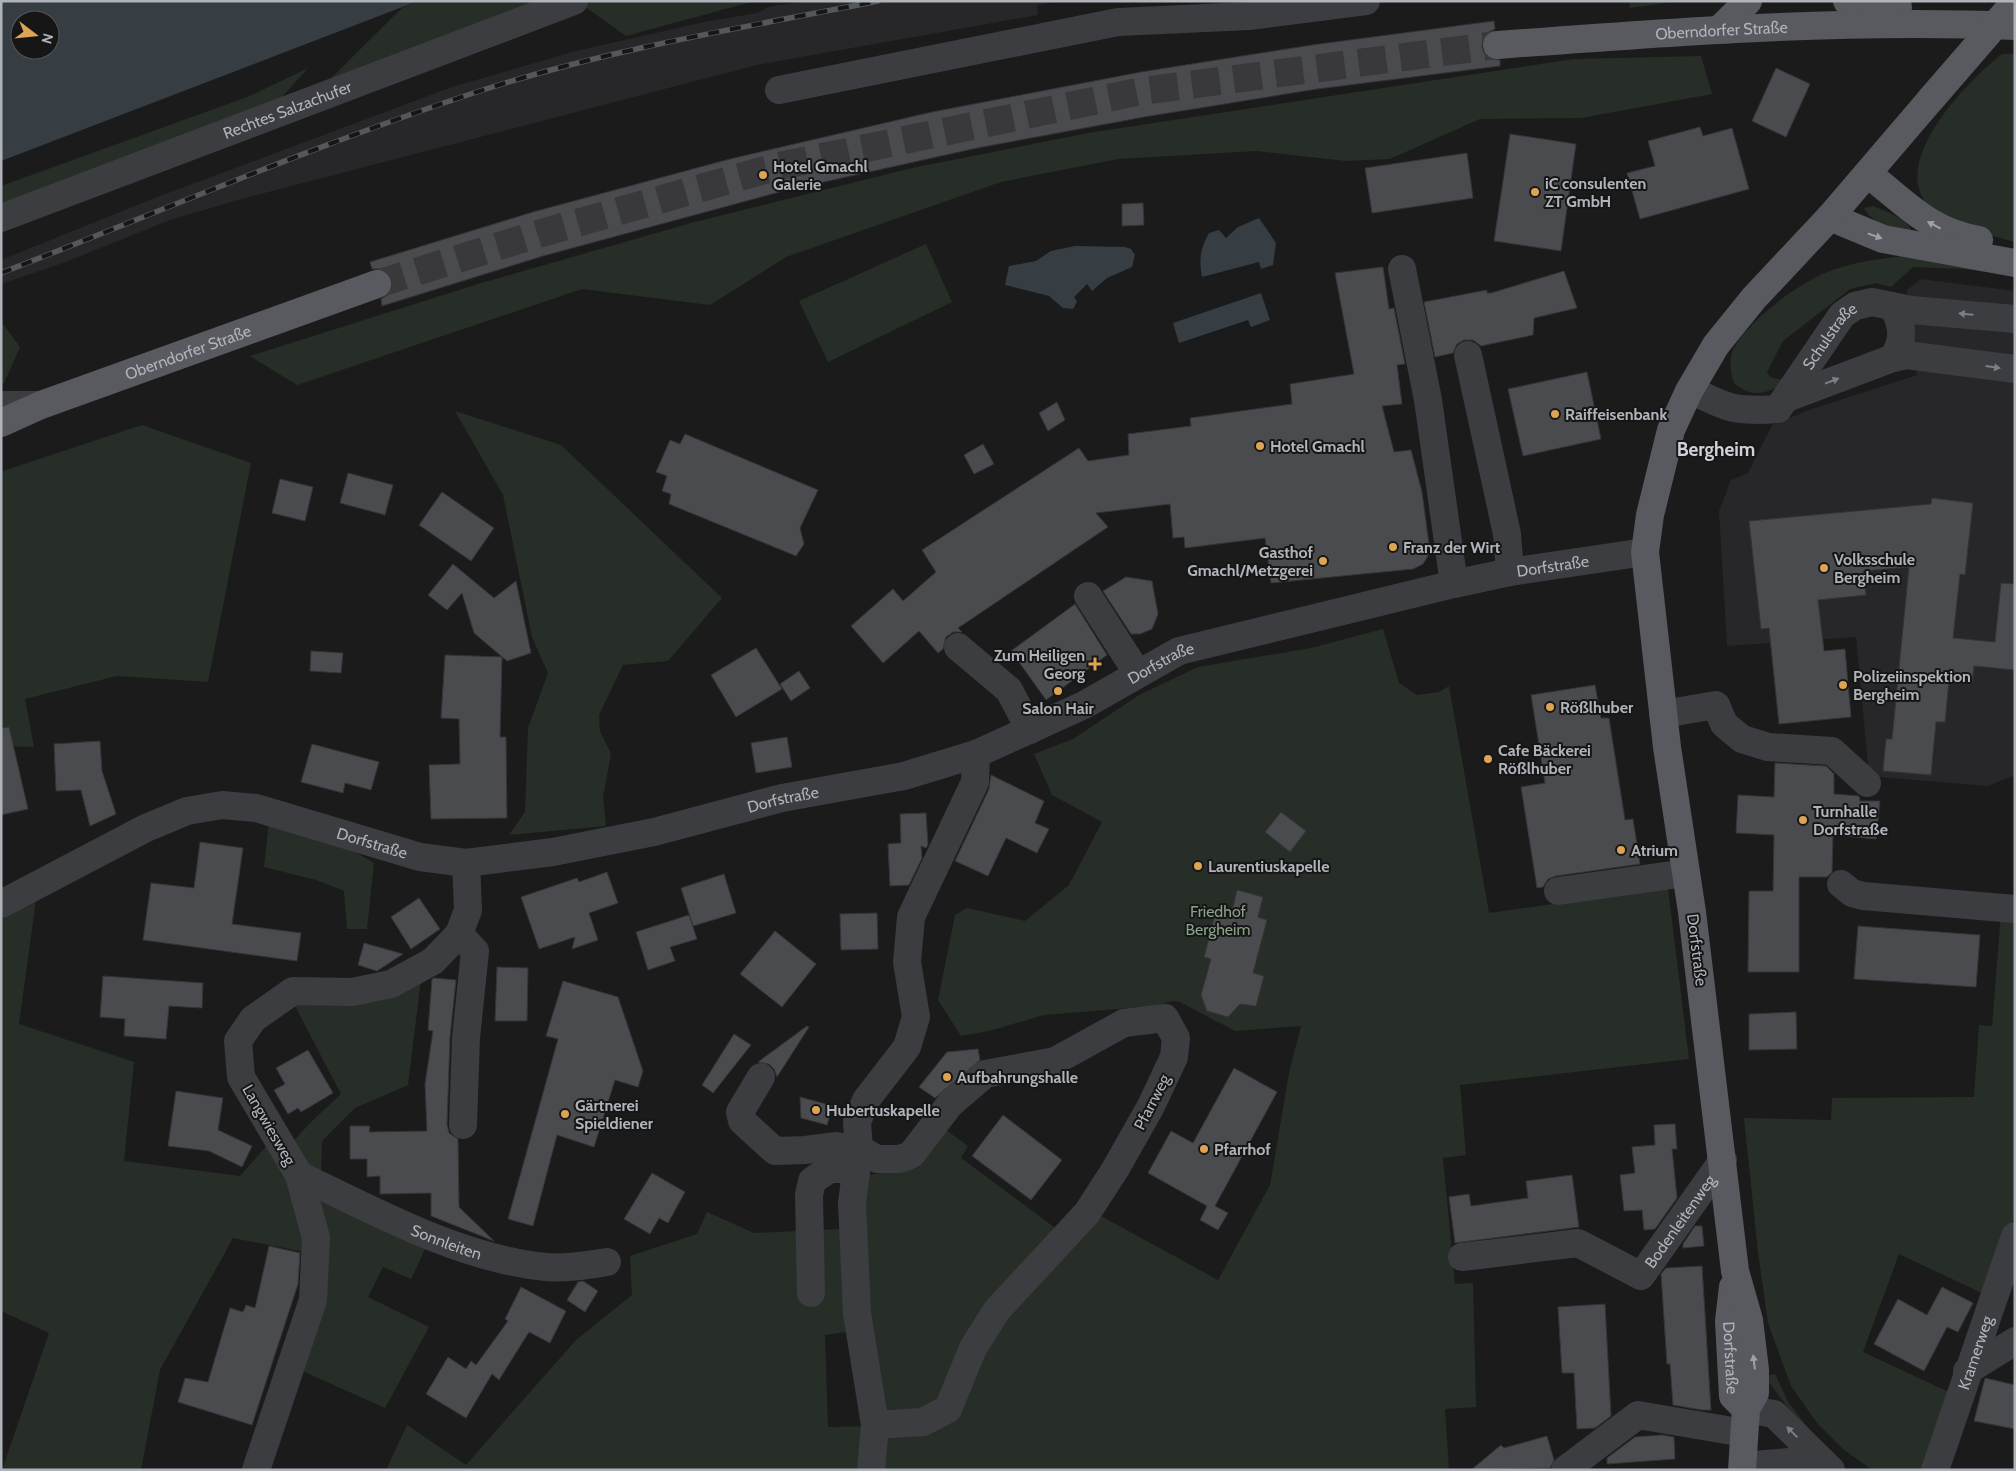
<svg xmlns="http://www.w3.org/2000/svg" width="2016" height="1471" viewBox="0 0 2016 1471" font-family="Cabin,sans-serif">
<rect width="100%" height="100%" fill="#1b1b1c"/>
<!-- built -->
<g fill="#272729">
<path d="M814,1H1060L1037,5L1038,15L757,65L238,200L170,220L63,263L1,284V260L160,196L452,87L576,51L704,22L757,13L771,6Z"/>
<path d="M1921,279L2015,291V775L1988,786L1869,776L1856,637L1727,646L1719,511L1731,480L1748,473L1772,425L1812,409L1917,375L1907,290Z"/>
</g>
<!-- green -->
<g fill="#272e27">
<path d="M418,1H547L320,89L402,8Z"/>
<path d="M577,1H755L626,36Z"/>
<path d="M1629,1H1678L1630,8Z"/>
<path d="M2002,54H2015V242C1995,238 1936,217 1925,202C1893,156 1969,80 2002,54Z"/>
<path d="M1701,56L1712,94L1581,118L1480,119L1390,159L1346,161L1256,151L1118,159L1001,182L786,257L710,305L582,289L297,385L250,356L478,284L691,223L912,168L1088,133L1574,59Z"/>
<path d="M308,68L274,106L1,208V186L250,96Z"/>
<path d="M1873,206C1885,211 1904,217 1911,229L1908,232C1893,229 1871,222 1864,208Z"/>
<path d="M926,244L952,302L828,362L799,301Z"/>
<path d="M1919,255L2015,269V276L1964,269L1913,267L1891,287L1876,283L1850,289L1783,341L1767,372L1770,377L1782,380V385C1764,395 1750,397 1734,383C1730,371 1728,357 1735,346C1754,316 1802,280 1835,269C1863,260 1890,257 1919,255Z"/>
<path d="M1,321L20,347L4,383H1Z"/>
<path d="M455,411L561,445L722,598L668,661L623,665L599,715L600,731L611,754L603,797L606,826L509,835L525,812L528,728L548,673L532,637L503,495Z"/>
<path d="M142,425L251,463L208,682L117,676L25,699L34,747L1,746V467L3,471Z"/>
<path d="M1383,629L1399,683L1417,695L1439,692L1449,686L1489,913L1668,888L1689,1059L1460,1085L1466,1155L1443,1158L1455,1284L1473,1283L1476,1407L1445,1409L1449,1470H386L407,1425L466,1465L576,1340L632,1295L630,1256L697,1234L707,1212L754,1233L840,1229L846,1332L825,1335L828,1427L881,1426L861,1208L868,1175L918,1168L946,1130L968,1146L961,1158L1058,1230L1081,1205L1218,1280L1270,1185L1289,1073L1301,1026L1235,1031L1180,1002L1173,1001L1154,1006L1044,1015L989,1031L961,1036L938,1000L955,915L967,908L1025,921L1069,885L1102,822L1052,795L1034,754L1073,739L1139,695L1198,667L1311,648Z"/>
<path d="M269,821L341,844L374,863L367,929H347L344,891L316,880L264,867Z"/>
<path d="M36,900L19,1024L134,1062L124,1161L240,1176L270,1142L290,1177L310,1253L233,1238L160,1370L141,1470H2L49,1333L1,1311V919Z"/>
<path d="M2001,913L2015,915V1214L1986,1295L1899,1254L1863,1352L1953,1394L1929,1470H1872L1843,1449L1817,1423L1791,1386L1768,1323L1758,1252L1744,1118L1831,1120L1832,1098L1974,1097L1979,1025L1992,1026Z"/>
<path d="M421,979L408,1085L355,1108L322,1141L321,1174L301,1161L290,1145L310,1123L341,1094L295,1006C313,1001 331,1006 349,1005C377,1003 398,994 421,979Z"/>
<path d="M326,1197L426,1247L411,1279L383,1267L368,1297L429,1327L385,1408L298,1369L320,1201Z"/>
<path d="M1775,1374L1788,1402L1816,1438L1808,1434L1764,1376Z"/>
</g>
<!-- water -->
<g fill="#363e44" fill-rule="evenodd">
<path d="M1,1H418L1,161ZM20,20H50V50H20Z"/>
<path d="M1259,218L1276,243L1273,265L1261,269L1259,262L1202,277C1199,260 1200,249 1209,233L1219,230L1226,238L1238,227Z"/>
<path d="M1075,246L1125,247L1131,249L1135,255L1132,267L1107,278L1092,291L1087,284L1074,297L1077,302L1073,309L1063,308L1049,296L1005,285L1009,266L1036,261L1051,251Z"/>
<path d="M1261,293L1270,320L1251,327L1248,320L1179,343L1173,323Z"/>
</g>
<!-- building -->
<g fill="#4a4b4e" stroke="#353538">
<path d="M1494,21L1495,29L1489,32L1483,38L1482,47L1484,53L1490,59L1500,60V66L1317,89L1144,117L977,148L783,191L543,256L382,306L381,299L389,294L392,286V279L387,272L380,269H372L370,262L533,212L730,159L932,112L1141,72L1312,45Z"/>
<path d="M1776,68L1810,84L1786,137L1752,121Z"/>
<path d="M1700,127L1703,136L1732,128L1749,189L1640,219L1627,173L1655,166L1648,141Z"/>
<path d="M1510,134L1576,144L1561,251L1494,241Z"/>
<path d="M1467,153L1473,198L1372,213L1365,168Z"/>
<path d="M1143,203L1144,225L1122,226V204Z"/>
<path d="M1383,267L1389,309L1394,308L1405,364L1397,365L1402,404L1382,406L1394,452L1411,450L1422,492L1429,544L1428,556L1423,564L1413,569L1271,583L1265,538L1185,548L1184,537L1173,538L1170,504L1096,513L1108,527L958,628L962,632H953L946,637L943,649L938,653L919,631L883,663L851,626L893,589L903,601L936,572L922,550L1079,448L1088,461L1129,455L1128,434L1191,426L1190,418L1292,404L1290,384L1354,374L1335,273Z"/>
<path d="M1564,271L1577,308L1534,318L1533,335L1481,346L1473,340H1464L1457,344L1453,353L1435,357L1424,302L1487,290V293H1491Z"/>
<path d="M1587,372L1601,439L1523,456L1508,389Z"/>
<path d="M1057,402L1065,420L1048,431L1039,413Z"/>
<path d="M685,434L818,490L800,528L804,544L796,556L669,504L671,494L662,491L667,476L656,472L670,440L680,444Z"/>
<path d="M983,444L994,464L974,474L964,455Z"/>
<path d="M348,473L393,485L385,515L340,503Z"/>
<path d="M280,479L313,487L305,521L272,513Z"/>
<path d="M442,492L494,528L471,561L419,525Z"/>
<path d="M1932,498L1973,503L1965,575L1960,574L1953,638L1995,642L2001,583L2015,584V670L1974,666L1972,683L1949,681L1945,722H1936L1931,775L1883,771L1886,739H1892L1909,567L1863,571L1866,595L1818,600L1824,651L1845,649L1851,717L1779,724L1769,628L1761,629L1749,521L1931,504Z"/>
<path d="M453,564L494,598L516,581L531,653L507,661L474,633L462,593L447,610L428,595Z"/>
<path d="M1126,577L1152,581L1158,614L1152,629L1140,634H1131L1103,591Z"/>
<path d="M1075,604L1107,655L1046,700L1011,651Z"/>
<path d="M756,648L782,689L736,717L711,675Z"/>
<path d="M311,651L343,653L341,673L310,671Z"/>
<path d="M445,655L502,657L500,737H506L507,818L431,819L429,765L460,764L459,719L441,718Z"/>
<path d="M799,671L810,688L791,701L780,684Z"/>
<path d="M1595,685L1601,718H1609L1625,820L1633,819L1640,864L1556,876L1548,879L1543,887L1537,888L1521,787L1545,783L1531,695Z"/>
<path d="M9,727L28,809L1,815V728Z"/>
<path d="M787,737L792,767L756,773L751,743Z"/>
<path d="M100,741L102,771L116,814L90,826L81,790L56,791L54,744Z"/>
<path d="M312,744L379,762L371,790L345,783L343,793L301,782Z"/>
<path d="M1775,763L1826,766L1834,774V794L1859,796L1860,801H1880L1876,839L1833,835L1832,872L1827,877H1799V972H1748L1749,891H1773L1774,835L1736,833L1738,795L1774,797Z"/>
<path d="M991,775L1044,801L1035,823L1049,829L1037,853L1006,838L988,876L955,861L989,789Z"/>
<path d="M1281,812L1306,831L1290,852L1265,832Z"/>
<path d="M926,813L928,845L926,848L921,846L922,858L909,885L890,886L888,844L901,843L900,814Z"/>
<path d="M200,842L243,848L232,924L301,933L297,961L143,940L151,883L194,888Z"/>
<path d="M607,872L618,903L589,913L598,940L572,949L575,937L539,949L521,897L577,878L579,882Z"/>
<path d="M724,874L736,913L693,926L681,888Z"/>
<path d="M1237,890L1263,897L1258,917L1267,920L1253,973L1264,976L1256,1006L1240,1004L1228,1017L1207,1011L1201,995L1211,959L1204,957L1217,907L1232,911Z"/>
<path d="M419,898L440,929L411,949L391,917Z"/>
<path d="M877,913L878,949L841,950L840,914Z"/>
<path d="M689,915L697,939L670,947L675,961L648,970L636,932Z"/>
<path d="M1858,926L1980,935L1976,987L1854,979Z"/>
<path d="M775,931L816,964L782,1007L740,974Z"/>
<path d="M364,943L403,954L377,971L358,965Z"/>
<path d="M497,967L528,968L527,1021H495Z"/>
<path d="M103,976L203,983L202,1008L169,1006L166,1039L124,1036L125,1019L100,1017Z"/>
<path d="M434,978L456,980L450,1037L447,1124L449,1133L458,1139L459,1207L494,1241L431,1216V1193L380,1194V1176L367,1177V1159H350V1126H370L369,1132L427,1131L425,1084L433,1031L428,1030L432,979Z"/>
<path d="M563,981L618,997L643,1071L638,1087L615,1080L594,1147L557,1135L533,1226L508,1219L558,1039L546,1036Z"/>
<path d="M1796,1012L1797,1049L1749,1050V1014Z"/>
<path d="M807,1026L809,1027L777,1077L774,1069L769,1064L758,1062Z"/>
<path d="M734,1034L751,1045L713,1093L702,1085Z"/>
<path d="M978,1049L980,1060L935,1098L919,1087L947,1052Z"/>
<path d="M308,1050L333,1093L301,1112L298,1108L288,1114L274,1090L285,1084L276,1068Z"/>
<path d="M1234,1068L1277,1092L1215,1206L1228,1213L1218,1230L1200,1220L1207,1206L1148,1173L1171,1131L1193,1143Z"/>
<path d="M176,1091L223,1098L218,1130L252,1146L242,1167L209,1151L168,1146Z"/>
<path d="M800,1097L833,1106L827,1125L801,1118Z"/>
<path d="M1003,1115L1062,1160L1031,1200L972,1156Z"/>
<path d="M1675,1124L1677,1149H1672L1677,1198L1655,1229L1644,1230L1642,1210L1624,1211L1620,1175L1635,1173L1632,1147L1655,1145L1654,1125Z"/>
<path d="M652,1173L685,1192L668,1223L659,1218L650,1234L624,1219Z"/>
<path d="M1572,1175L1579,1227L1455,1243L1449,1197L1469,1194L1471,1206L1528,1198L1526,1181Z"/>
<path d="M1695,1226H1702L1704,1246L1683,1248V1244Z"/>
<path d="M269,1246L300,1253L298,1284L252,1425L178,1402L185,1378L208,1382L230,1308L243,1312L246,1305L255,1308Z"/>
<path d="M1702,1266L1711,1410H1702L1673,1405L1670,1364H1667L1661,1274L1666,1268Z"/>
<path d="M583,1281L598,1291L585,1312L567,1300L578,1282Z"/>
<path d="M521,1287L566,1311L550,1343L529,1332L499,1380L492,1374L466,1418L426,1394L448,1357L466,1369L471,1361L476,1365L508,1321L505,1319Z"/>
<path d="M1942,1287L1973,1303L1958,1332L1947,1327L1924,1371L1874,1344L1898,1299L1927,1315Z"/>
<path d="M1605,1304L1611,1416L1595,1428L1577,1429L1574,1373H1562L1558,1307Z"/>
<path d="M1985,1378L2015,1385V1429L1974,1421Z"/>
<path d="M1662,1435L1674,1437L1675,1459L1607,1464V1458L1635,1437Z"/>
<path d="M1547,1436L1554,1460L1550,1468L1471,1470L1501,1445L1504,1448Z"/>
</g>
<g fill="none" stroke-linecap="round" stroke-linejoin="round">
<!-- major-tunnel -->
<path stroke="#39393c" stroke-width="28" stroke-dasharray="28 14" stroke-linecap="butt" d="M377,284L538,234L779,166L1142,91L1497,45"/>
<!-- minor -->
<g stroke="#3c3d41" stroke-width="28">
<path d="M779,90L1118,22L1249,16L1366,1"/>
<path id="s1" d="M1,218L574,1"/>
<path d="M1402,269L1428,400L1454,584"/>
<path d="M1468,355L1507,534L1510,572"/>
<path d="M1893,358L1906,355L2015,369"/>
<path id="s2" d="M1689,391C1704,395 1716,403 1730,407C1745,411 1762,410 1778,409L1842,315L1855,306L1872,302L1911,310L2015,319"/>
<path d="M1787,398L1893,358C1905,339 1903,324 1892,306"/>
<path d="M1,405H41"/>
<path d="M1088,596L1138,674"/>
<path d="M958,647L1009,690L1030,730"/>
<path d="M1663,714L1716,705L1724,724L1742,739L1768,747L1832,751L1867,783"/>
<path d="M1841,884L1852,893L1863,896L2015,909"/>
<path d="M1558,891L1686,873"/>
<path id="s3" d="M1,904L146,828L187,811L222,805L256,808L420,857L466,863L553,852L654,832L782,798L904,776L976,754L1084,705L1179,651L1454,584L1510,572L1645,552"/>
<path d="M459,934L475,951L466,1038L463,1125"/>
<path d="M761,1077L740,1112L742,1121L775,1151L805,1150L837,1146L859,1149L877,1159H899L911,1155L950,1104L985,1074L1055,1061L1124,1023L1165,1018L1176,1038L1174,1057L1151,1106L1116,1168L1087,1213L997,1310L973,1348L948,1409L923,1422L875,1425"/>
<path id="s4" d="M299,1175C374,1211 461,1259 546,1267C565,1269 588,1265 607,1262"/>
<path id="s5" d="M1462,1257L1578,1243L1641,1276L1723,1160"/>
<path d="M811,1293L809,1195L812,1181L829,1169H856"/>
<path d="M1967,1371L2015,1341"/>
<path d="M1746,1409L1774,1414L1831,1470"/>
<path d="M1743,1466L1789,1462L1827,1467"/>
<path d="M256,1470L313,1300L316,1238L299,1175L241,1077L238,1041L253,1019L293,991L352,992L391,984L433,961L459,934L468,910L466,863"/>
<path d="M871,1470L875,1425L857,1313L852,1203L859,1149L857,1122L866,1100L907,1047L916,1017L907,962L911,917L975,782L976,754"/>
<path d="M1565,1470L1638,1415L1744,1433"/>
<path id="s6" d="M1935,1470L2015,1236"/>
</g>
<!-- major -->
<g stroke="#585a60" stroke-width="28">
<path d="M1847,1L1879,7H1898"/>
<path d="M1721,28L1748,1"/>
<path id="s7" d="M1497,45C1670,32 1841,19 2015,26"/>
<path d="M1868,174C1906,203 1928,231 1979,240"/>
<path d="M1830,217L1883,239L2015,263"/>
<path id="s8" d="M1,423L41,405L377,284"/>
<path id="s9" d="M1733,1287L1729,1321L1733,1396L1746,1409"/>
<path d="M1742,1470L1746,1409L1755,1393V1370L1749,1320L1735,1271L1692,912L1667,747L1645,552L1650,515L1671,430L1689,391L1716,345L1754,298L1830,217L1931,99"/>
</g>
<defs>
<path id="rail" d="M1,273C162,211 322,142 486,89C614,48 747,27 878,1"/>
</defs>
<!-- rail casing -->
<use href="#rail" stroke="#55575c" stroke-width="5.5"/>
<!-- rail -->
<use href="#rail" stroke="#161617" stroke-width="4" stroke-dasharray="11" stroke-linecap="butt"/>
<!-- major-bridge -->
<path stroke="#585a60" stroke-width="28" d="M1931,99L2015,2"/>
</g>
<!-- one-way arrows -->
<defs><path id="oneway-solid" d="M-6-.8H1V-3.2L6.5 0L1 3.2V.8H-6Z" transform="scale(1.25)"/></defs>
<g fill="#9ea1a8">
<use href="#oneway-solid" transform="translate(1934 225) rotate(-152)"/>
<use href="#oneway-solid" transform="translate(1875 236) rotate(19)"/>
<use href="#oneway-solid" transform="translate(1754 1362) rotate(-97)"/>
</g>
<g fill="#7b7e84">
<use href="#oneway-solid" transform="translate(1966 314) rotate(-175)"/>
<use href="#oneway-solid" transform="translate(1993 367) rotate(8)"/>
<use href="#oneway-solid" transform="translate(1832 381) rotate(-21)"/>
<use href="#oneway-solid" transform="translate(1792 1432) rotate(-135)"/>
</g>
<!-- markers -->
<g fill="#dca453" stroke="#161617" stroke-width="2">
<circle cx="763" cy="175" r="5"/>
<circle cx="1535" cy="192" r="5"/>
<circle cx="1555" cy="414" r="5"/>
<circle cx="1260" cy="446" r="5"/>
<circle cx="1393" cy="547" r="5"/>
<circle cx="1323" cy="561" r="5"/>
<circle cx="1824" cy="568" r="5"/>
<path d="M1092.5 656.5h5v5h5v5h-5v5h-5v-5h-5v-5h5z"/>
<circle cx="1843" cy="685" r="5"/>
<circle cx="1058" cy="691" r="5"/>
<circle cx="1550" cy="707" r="5"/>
<circle cx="1488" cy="759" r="5"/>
<circle cx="1803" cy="820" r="5"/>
<circle cx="1621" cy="850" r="5"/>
<circle cx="1198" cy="866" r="5"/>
<circle cx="947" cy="1077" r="5"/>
<circle cx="816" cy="1110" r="5"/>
<circle cx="565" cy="1114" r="5"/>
<circle cx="1204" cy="1149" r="5"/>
</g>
<g text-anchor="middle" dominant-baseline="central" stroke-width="4" stroke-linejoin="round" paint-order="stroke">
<!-- street labels -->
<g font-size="16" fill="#afb3ba" stroke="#161617">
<text stroke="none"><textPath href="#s7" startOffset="225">Oberndorfer Straße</textPath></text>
<text stroke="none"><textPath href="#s1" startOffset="306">Rechtes Salzachufer</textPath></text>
<text stroke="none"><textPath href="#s2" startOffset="182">Schulstraße</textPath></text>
<text stroke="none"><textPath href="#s8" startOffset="200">Oberndorfer Straße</textPath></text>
<text stroke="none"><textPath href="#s3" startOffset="1629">Dorfstraße</textPath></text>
<text stroke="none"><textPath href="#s3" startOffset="1224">Dorfstraße</textPath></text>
<text stroke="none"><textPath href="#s3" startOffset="819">Dorfstraße</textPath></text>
<text stroke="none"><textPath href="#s3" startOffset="399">Dorfstraße</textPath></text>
<text transform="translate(1697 950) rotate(83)">Dorfstraße</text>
<text transform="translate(1152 1102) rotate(-63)">Pfarrweg</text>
<text transform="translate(269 1125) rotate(60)">Langwiesweg</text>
<text stroke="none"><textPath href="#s5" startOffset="255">Bodenleitenweg</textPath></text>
<text stroke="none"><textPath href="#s4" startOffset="162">Sonnleiten</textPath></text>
<text stroke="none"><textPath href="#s6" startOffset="124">Kramerweg</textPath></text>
<text stroke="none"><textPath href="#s9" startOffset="71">Dorfstraße</textPath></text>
</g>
<!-- poi labels -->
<g font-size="16" font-weight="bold" fill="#afb3ba" stroke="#161617" text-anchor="start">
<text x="773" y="166">Hotel Gmachl<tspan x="773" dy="18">Galerie</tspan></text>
<text x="1545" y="183">iC consulenten<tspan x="1545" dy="18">ZT GmbH</tspan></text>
<text x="1565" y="414">Raiffeisenbank</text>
<text x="1270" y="446">Hotel Gmachl</text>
<text x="1403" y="547">Franz der Wirt</text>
<text x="1313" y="552" text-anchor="end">Gasthof<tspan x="1313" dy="18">Gmachl/Metzgerei</tspan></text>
<text x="1834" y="559">Volksschule<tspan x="1834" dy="18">Bergheim</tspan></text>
<text x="1085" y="655" text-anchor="end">Zum Heiligen<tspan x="1085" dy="18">Georg</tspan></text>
<text x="1853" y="676">Polizeiinspektion<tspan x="1853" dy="18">Bergheim</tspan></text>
<text x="1560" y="707">Rößlhuber</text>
<text x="1058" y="708" text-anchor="middle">Salon Hair</text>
<text x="1498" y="750">Cafe Bäckerei<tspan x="1498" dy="18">Rößlhuber</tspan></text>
<text x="1813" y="811">Turnhalle<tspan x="1813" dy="18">Dorfstraße</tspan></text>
<text x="1631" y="850">Atrium</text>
<text x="1208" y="866">Laurentiuskapelle</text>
<text x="957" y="1077">Aufbahrungshalle</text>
<text x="575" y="1105">Gärtnerei<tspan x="575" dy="18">Spieldiener</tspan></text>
<text x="826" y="1110">Hubertuskapelle</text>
<text x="1214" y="1149">Pfarrhof</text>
</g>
<!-- park labels -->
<g font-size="16" fill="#89a288" stroke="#161617">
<text x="1218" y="911">Friedhof<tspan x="1218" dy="18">Bergheim</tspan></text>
</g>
<!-- quarter labels -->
<g font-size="19" font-weight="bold" fill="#cfd2d7" stroke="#161617">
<text x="1716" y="449">Bergheim</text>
</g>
</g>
<!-- border -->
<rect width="2016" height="1471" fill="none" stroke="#afb3ba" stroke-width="5"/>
<!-- north arrow -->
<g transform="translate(35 35) rotate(106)"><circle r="24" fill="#161617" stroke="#535558"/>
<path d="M0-4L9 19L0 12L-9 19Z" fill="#dca453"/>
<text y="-8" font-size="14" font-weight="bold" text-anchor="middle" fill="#afb3ba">N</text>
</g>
</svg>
